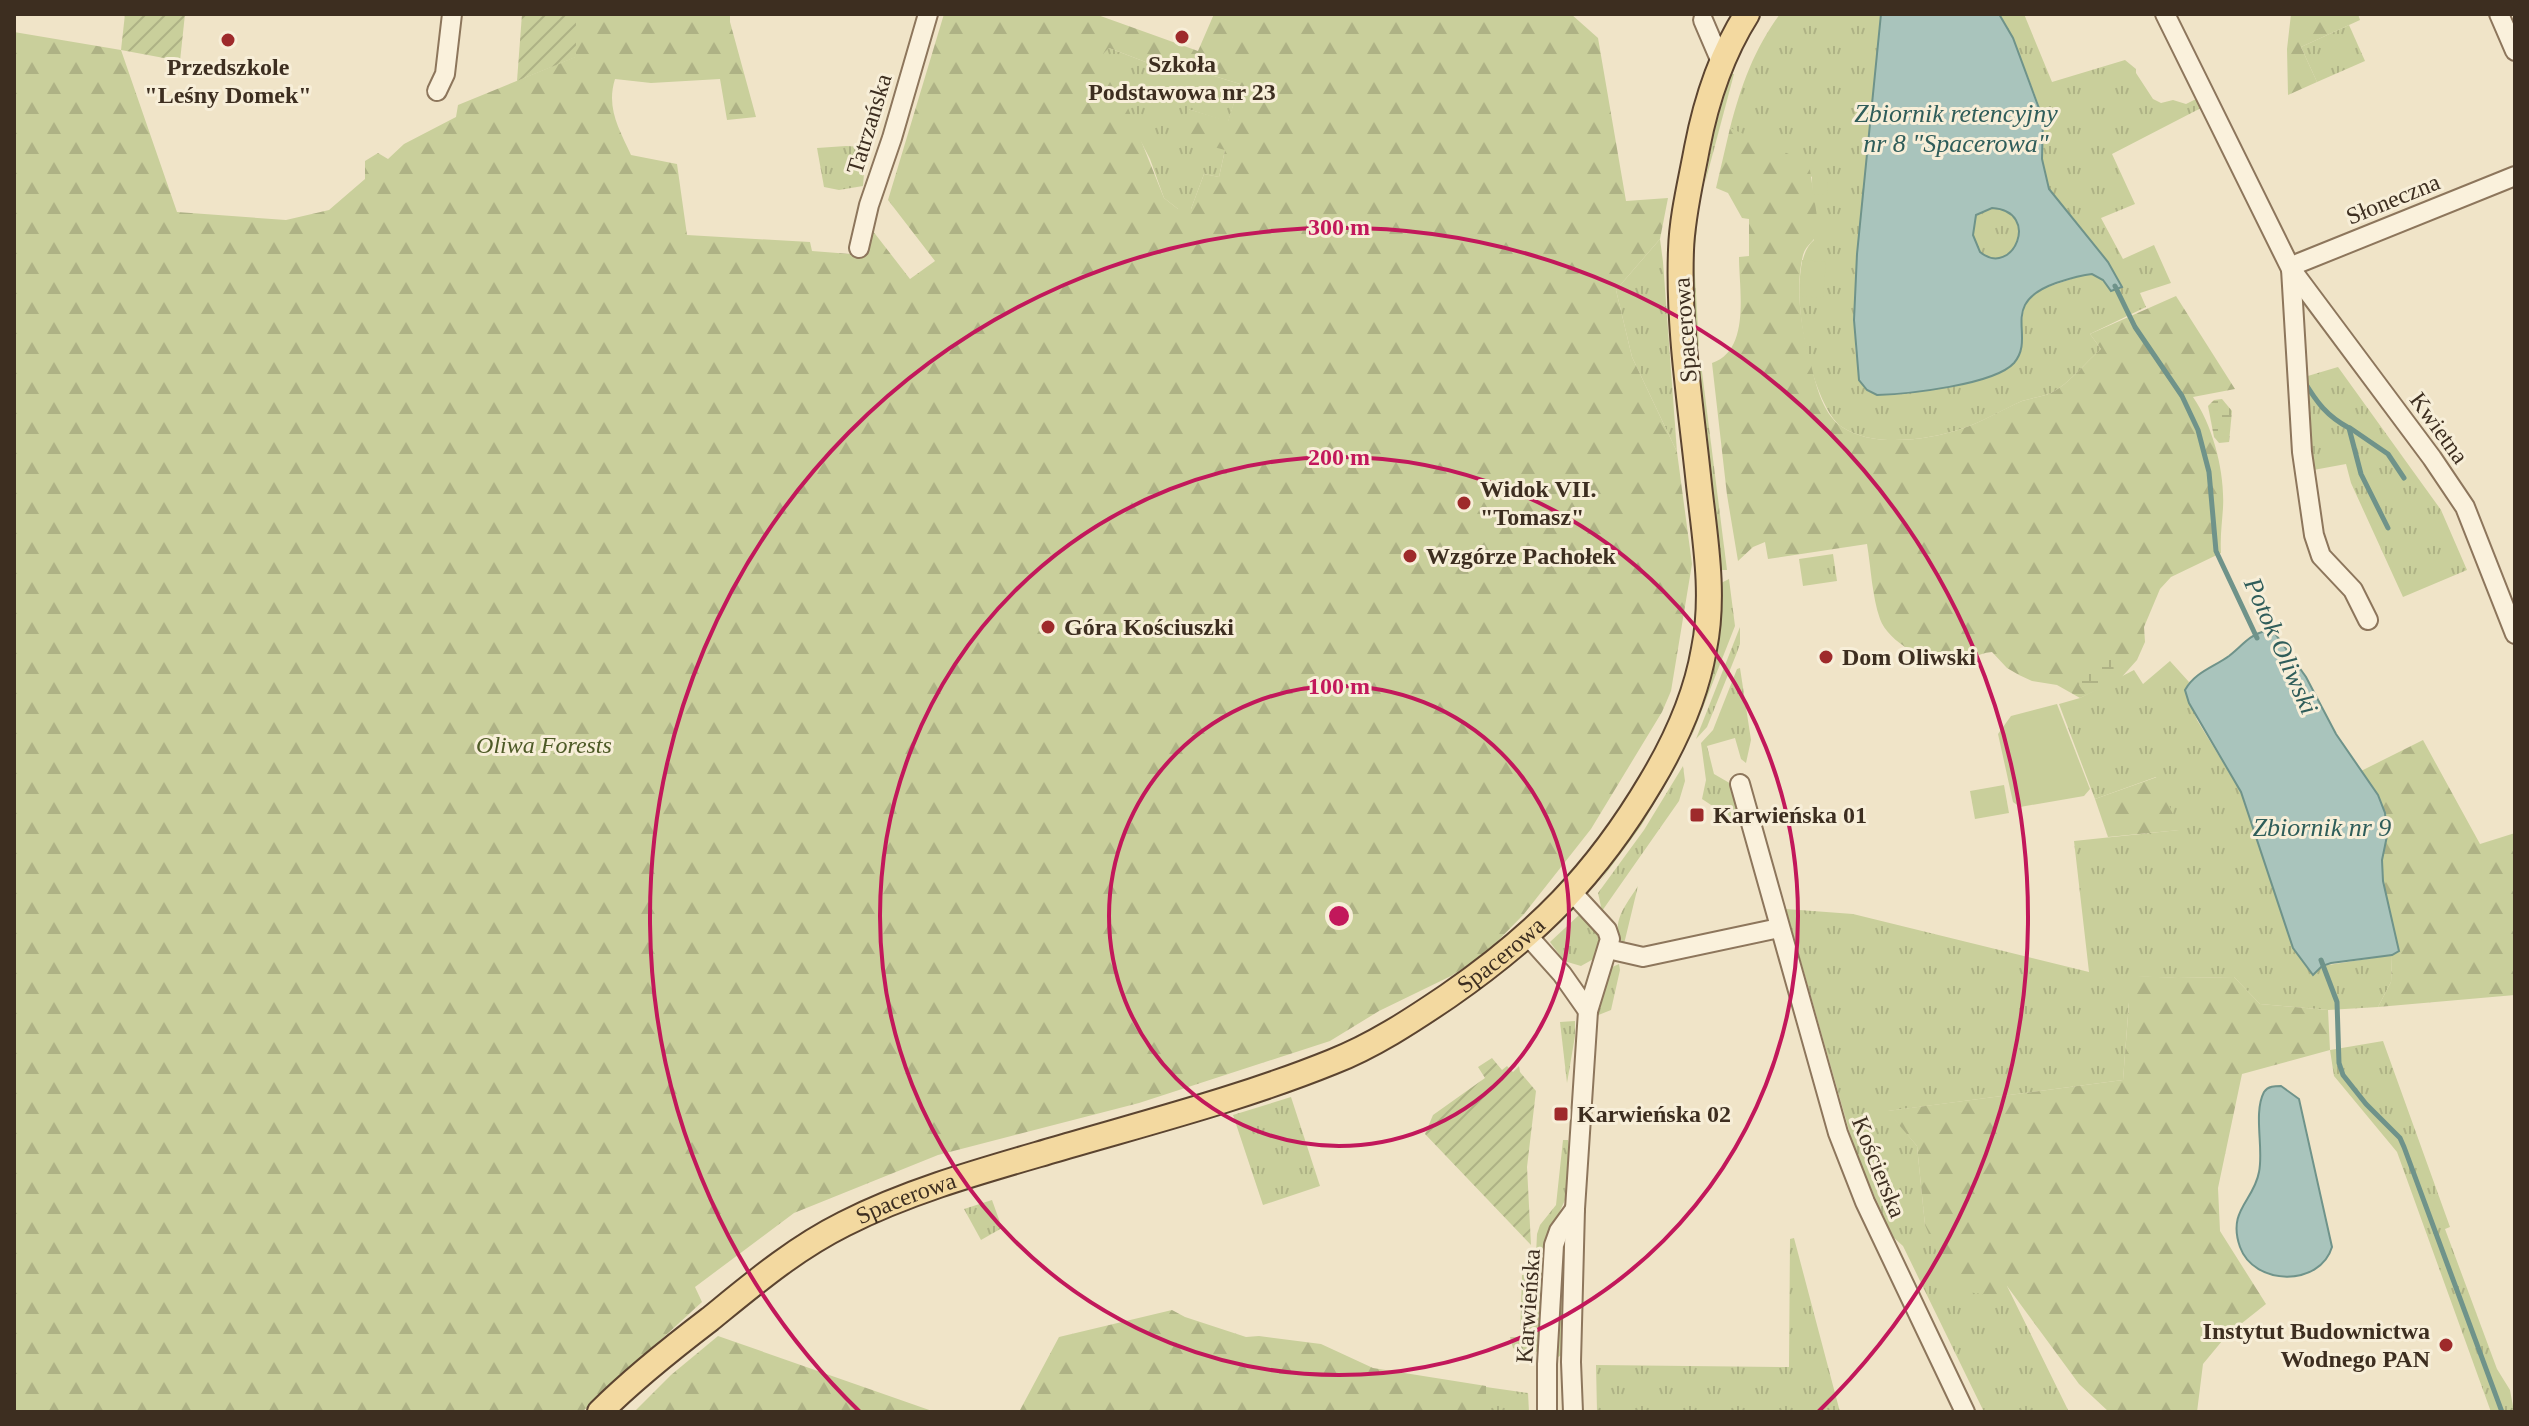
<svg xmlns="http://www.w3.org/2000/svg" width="2529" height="1426" viewBox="0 0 2529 1426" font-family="Georgia,serif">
<defs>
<pattern id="grass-tufts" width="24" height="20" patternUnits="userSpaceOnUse" patternTransform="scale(2)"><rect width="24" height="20" fill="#c9cf9b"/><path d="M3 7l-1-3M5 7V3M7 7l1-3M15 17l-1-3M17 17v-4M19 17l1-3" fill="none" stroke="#aeb285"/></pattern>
<pattern id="forest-firs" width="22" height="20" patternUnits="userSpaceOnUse" patternTransform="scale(2)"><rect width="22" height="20" fill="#c9cf9b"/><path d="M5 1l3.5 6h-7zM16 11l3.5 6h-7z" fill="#aeb285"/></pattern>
<pattern id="wetland-marsh" width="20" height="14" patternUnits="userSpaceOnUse" patternTransform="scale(2)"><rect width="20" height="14" fill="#c9cf9b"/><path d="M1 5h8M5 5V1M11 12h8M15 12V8" fill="none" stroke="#aeb285"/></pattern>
<pattern id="garden-furrows" width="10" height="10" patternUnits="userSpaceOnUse" patternTransform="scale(2)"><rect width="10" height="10" fill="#c9cf9b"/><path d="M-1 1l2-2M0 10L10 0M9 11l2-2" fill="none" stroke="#aeb285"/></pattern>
</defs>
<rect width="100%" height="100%" fill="#f0e4c8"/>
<!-- grass -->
<g fill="url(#grass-tufts)">
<path d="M1780,14H1881L1857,254L1854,320L1856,355L1866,390L1877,395L1900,394L1995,375L2011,366L2017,359L2024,306L2036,291L2086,274L2098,276L2109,286L2122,287L2108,262L2049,189L2042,159L2044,133L2038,103L2013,38L1999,14H2024L2052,82L2125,60L2136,69V73L2153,99L2161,103L2173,100L2186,104L2196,99L2201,108L2112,154L2135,204L2101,218L2123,259L2154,245L2171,283L2140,293L2146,307L2090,334L2101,349C2086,362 2069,384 2051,393C2042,397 2031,398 2022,401C2002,410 1982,422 1961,429C1928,440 1873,448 1842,427C1810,405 1781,266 1814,240L1812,177L1730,128C1741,86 1754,49 1780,14Z"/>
<path d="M2349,25L2365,61L2317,82L2301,47Z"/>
<path d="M1109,48L1164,69L1182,66L1240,84L1228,122L1188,109L1225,150L1219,177L1204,174L1191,209H1178L1164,198L1150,159L1098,58Z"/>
<path d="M1731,74H1734L1705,183L1714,131Z"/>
<path d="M846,146L866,147L863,186L839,190L824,187L817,148Z"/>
<path d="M1992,208C2042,211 2013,279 1980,252L1973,235L1976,215Z"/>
<path d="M1698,216L1694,258L1699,347L1695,344C1691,306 1685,253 1698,216Z"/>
<path d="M1660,239L1663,262L1677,452L1632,357L1616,290Z"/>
<path d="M1701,364L1727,570H1720L1697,368Z"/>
<path d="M2338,367L2441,510L2467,570L2403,597L2351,483L2346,464L2308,471L2301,378Z"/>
<path d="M1833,554L1837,581L1803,586L1799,559Z"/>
<path d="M1729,579L1735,626L1691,738L1717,650L1719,584Z"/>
<path d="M1740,627V644L1736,655L1707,727L1696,739Z"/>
<path d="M2170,661L2189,682L2185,690L2197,720L2241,792L2293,948L2322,966L2392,955L2391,982L2378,1007L2328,1010L2260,1004L2234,977L2178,978L2100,975L2129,1002L2123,1080L1888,1111L1917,1146L1925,1225L2007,1286L2069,1412H1984L1903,1246L1893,1237L1856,1155L1786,909L1853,914L2089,972L2074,841L2179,830L2156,777L2095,799L2059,704L2080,698L2134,670L2143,684Z"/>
<path d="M1740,668L1751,740L1746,763L1741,759L1735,738L1707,746L1714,774L1733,785L1744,823L1740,824L1702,799L1706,780L1701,743L1713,730L1737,669Z"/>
<path d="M1680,760L1641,826L1599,883Z"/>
<path d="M1683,766L1685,781L1679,801L1602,911L1598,893L1644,830Z"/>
<path d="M1638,886L1624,944C1608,924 1627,904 1638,886Z"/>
<path d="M1579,915L1590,923L1601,942L1597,957L1581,966L1564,961L1550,942Z"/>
<path d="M1619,964L1620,970L1611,1010L1596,1016L1610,968Z"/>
<path d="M1575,1021V1036L1567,1083L1560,1022Z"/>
<path d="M2383,1041L2450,1227L2445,1229L2497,1369L2510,1390L2514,1412H2491L2397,1152L2334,1076L2330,1050Z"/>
<path d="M1291,1097L1320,1186L1263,1205L1233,1115Z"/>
<path d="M1563,1140H1568L1571,1166L1570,1189L1554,1224L1539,1351L1526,1355L1513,1348L1510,1337H1520L1522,1275H1535L1537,1234L1540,1225L1556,1205Z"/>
<path d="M992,1200L1002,1228L981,1240L964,1209Z"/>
<path d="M1566,1228L1563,1354L1555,1359L1559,1251Z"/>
<path d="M1794,1238L1840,1412H1597L1596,1365L1789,1367L1790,1239Z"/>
<path d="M1486,1387L1528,1393L1529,1412H1486Z"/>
</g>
<!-- forest -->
<g fill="url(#forest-firs)" fill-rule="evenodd">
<path d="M576,14H730V22L756,117L727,120L720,79L651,83L615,79C606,108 619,129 631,155L677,164L687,235L810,242L812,251L863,255L869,226L910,279L935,261L888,200L944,14H1095L1198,51L1214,14H1571L1598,38L1626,201L1668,198L1660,239L1616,290L1632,357L1677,452L1692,564L1671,691L1662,712L1591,829L1524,914L1484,955L1451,976L1379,1011L1330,1041L1139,1103L938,1155L794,1213L695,1287L702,1302L582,1412H14V32L121,50L177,212L286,220L329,210L365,179V161L378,153L388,159L404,144L456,117L458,105L575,57ZM1109,48L1164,69L1182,66L1240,84L1228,121L1188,109L1180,138L1225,150L1219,177L1204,174L1191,209H1178L1164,198L1128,108L1099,58Z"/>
<path d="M2291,14H2358L2360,20L2301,47L2317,82L2288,95L2287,49Z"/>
<path d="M1730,128L1798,158L1807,164L1810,170L1819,230C1816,241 1806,244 1803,255C1795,287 1801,325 1809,357C1815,380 1821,413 1842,427C1873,448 1928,440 1961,429C1982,422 2001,410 2022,401C2031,398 2042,397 2051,393C2069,384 2086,362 2101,349L2090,334L2176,296L2235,389L2193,397C2213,426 2225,472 2223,508C2222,523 2220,537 2221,553L2171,577L2160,589L2144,627L2145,642L2137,660L2120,679L2080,698L2057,685L2032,681L2019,675L2007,668L1992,652C1976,653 1967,663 1951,663C1927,663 1888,642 1880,619C1872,596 1871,568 1867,544L1768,559L1765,542L1753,547L1738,561L1727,495L1712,363C1751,350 1739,289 1739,257L1749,256V219L1742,218L1728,193L1716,188Z"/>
<path d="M2423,740L2480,844L2515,833V995L2378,1007L2391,982L2392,955L2399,951L2383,881L2382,860L2387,836L2368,782L2361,771Z"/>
<path d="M2157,777L2180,830L2108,837L2095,799Z"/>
<path d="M2098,974L2178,978L2234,977L2260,1004L2328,1010L2330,1050L2242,1074L2218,1188L2220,1231L2266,1304L2227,1335L2203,1364L2197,1412H2109L2079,1384L2007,1286L1996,1296L1953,1290L1925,1225L1917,1146L1887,1111L2123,1080L2129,1003Z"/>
<path d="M1172,1310L1185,1317L1246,1337L1259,1336L1321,1344L1373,1368L1486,1386V1412H1019L1059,1337Z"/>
<path d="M718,1336L935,1412H634L671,1375Z"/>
</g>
<!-- wetland -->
<g fill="url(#wetland-marsh)">
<path d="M2222,399L2232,411L2229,442L2219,443L2214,437L2208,406L2214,400Z"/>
<path d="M2104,648L2113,654L2114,679L2087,692L2082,690L2079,685L2083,676Z"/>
</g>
<!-- garden -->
<g fill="url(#garden-furrows)">
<path d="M125,14H185L180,61L121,50Z"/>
<path d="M522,14H576V57L517,81Z"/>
<path d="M1492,1058L1502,1070L1507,1066L1513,1072L1519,1066L1520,1072L1536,1091L1527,1167L1531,1245L1425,1134L1433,1115L1485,1078L1478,1067Z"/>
</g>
<!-- pitch -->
<g fill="#c9cf9b">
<path d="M1812,177H1827L1828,194L1813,195Z"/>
<path d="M1802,260L1826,262L1823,298L1800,296Z"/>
<path d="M2057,704L2090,789L2084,796L2020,807L2013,802L1998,734L2011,716Z"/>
<path d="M2004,785L2009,813L1975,819L1970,791Z"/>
</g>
<!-- water -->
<g fill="#a9c4bc" stroke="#6f938a" stroke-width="2" fill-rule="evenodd">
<path d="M1881,14H1999L2013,38L2043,119L2042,159L2049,189L2108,262L2122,287L2111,291L2103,280L2092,274C2080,275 2068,279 2056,283C1997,304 2037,336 2014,363C1994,385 1907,394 1877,395L1867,390L1859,380L1854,320L1857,254ZM1992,208C2042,211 2013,279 1980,252L1973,235L1976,215Z"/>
<path d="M2265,631L2274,632L2306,677L2336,734L2378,795L2385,813L2387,836L2382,860L2383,881L2399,951L2392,955L2331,963L2322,966L2313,975L2293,948L2241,792L2189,703L2185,690C2195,672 2214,667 2229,656C2242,646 2249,635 2265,631Z"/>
<path d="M2281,1086L2299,1099L2332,1247C2320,1287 2254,1286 2240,1247C2227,1210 2254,1201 2259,1172C2264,1149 2253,1113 2264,1092C2268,1086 2275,1086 2281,1086Z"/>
</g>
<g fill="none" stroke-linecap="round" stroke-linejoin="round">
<!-- stream -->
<g stroke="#6f938a" stroke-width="5">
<path d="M2115,286L2135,327L2182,396L2198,430L2209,472L2216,551L2257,638"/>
<path d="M2304,381C2317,403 2327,416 2349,428L2361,474L2388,528"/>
<path d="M2350,428L2388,454L2404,478"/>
<path d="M2321,960L2337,1002L2339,1063L2343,1075L2366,1104L2400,1138L2404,1147L2502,1412"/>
</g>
<defs>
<g id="minor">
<path d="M2165,14L2291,269L2432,458L2465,507L2515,634"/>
<path d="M2499,14L2515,51"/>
<path d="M1703,20L1721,62"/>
<path d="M437,91L445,74L452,14"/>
<path d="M859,248L869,205L892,138L928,14"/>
<path d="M2368,620L2353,590L2321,556L2314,535L2302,452L2291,269L2299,263L2515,176"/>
<path d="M1740,784L1838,1133L1865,1202L1965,1412"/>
<path d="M1572,892L1607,930L1610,939L1588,1011L1575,1209L1571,1362L1573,1412"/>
<path d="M1528,936L1562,974L1588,1011"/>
<path d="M1608,949L1643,957L1779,928"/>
<path d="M1547,1412V1364L1554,1245L1559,1231L1575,1209"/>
</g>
<g id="major">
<path id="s1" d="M600,1412C634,1378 672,1348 710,1319C753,1284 794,1249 844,1224C911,1190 985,1170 1057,1149C1149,1122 1243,1098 1332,1062C1373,1046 1411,1021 1448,996C1536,935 1596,875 1651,782C1675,742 1696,696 1704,649C1715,595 1705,539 1699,485C1691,407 1678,328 1681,250C1682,216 1691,181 1697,148C1706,101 1721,55 1747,14"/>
</g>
</defs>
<!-- minor casing -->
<use href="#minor" stroke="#8d765c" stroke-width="22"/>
<!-- major casing -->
<use href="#major" stroke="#5b4430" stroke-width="28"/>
<!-- minor -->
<use href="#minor" stroke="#faf1dc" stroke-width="18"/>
<!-- major -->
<use href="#major" stroke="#f3d9a0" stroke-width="24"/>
</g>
<!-- distance rings -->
<g fill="none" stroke="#c2185b" stroke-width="4">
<circle cx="1339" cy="916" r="230"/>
<circle cx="1339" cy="916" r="459"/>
<path d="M860 1412A689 689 0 1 1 1818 1412"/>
</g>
<!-- markers -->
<g fill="#9e2a2b" stroke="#f7eed8" stroke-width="3">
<circle cx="1182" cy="37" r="8"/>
<circle cx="228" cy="40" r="8"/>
<circle cx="1464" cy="503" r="8"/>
<circle cx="1410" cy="556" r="8"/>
<circle cx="1048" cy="627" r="8"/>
<circle cx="1826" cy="657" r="8"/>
<rect x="1689" y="807" width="16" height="16" rx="4"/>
<rect x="1553" y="1106" width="16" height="16" rx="4"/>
<circle cx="2446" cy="1345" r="8"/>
</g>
<g text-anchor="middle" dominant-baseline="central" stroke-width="6" stroke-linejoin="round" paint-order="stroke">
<!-- poi labels -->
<g font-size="24" font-weight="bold" fill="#3d2e20" stroke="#f7eed8" text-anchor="start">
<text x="1182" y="64" text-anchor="middle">Szkoła<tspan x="1182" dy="28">Podstawowa nr 23</tspan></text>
<text x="228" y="67" text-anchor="middle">Przedszkole<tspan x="228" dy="28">"Leśny Domek"</tspan></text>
<text x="1480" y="489">Widok VII.<tspan x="1480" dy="28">"Tomasz"</tspan></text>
<text x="1426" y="556">Wzgórze Pachołek</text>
<text x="1064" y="627">Góra Kościuszki</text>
<text x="1842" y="657">Dom Oliwski</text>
<text x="1713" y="815">Karwieńska 01</text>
<text x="1577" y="1114">Karwieńska 02</text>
<text x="2430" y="1331" text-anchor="end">Instytut Budownictwa<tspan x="2430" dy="28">Wodnego PAN</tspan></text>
</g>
<!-- street labels -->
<g font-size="24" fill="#3d2e20" stroke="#f7eed8">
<text transform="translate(869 124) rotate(-73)">Tatrzańska</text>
<text transform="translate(2393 199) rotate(-22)">Słoneczna</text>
<text transform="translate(1685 330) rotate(-94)">Spacerowa</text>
<text transform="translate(2439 428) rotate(54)">Kwietna</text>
<text stroke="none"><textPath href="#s1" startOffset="1024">Spacerowa</textPath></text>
<text transform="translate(1879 1167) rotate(68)">Kościerska</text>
<text stroke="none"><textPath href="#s1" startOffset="376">Spacerowa</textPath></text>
<text transform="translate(1528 1306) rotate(-86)">Karwieńska</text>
</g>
<!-- park labels -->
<g font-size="24" font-style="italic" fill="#4d5a26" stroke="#f7eed8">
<text x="544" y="745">Oliwa Forests</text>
</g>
<!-- water labels -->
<g font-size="26" font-style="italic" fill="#2f5d5a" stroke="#f7eed8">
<text x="1956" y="113">Zbiornik retencyjny<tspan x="1956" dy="30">nr 8 "Spacerowa"</tspan></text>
<text transform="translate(2281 646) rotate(66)">Potok Oliwski</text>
<text x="2322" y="827">Zbiornik nr 9</text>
</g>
</g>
<circle cx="1339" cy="916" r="12" fill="#c2185b" stroke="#f7eed8" stroke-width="4"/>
<g font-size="24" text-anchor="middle" font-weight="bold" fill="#c2185b" stroke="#f7eed8" stroke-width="6" stroke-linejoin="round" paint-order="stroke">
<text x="1339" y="235">300 m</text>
<text x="1339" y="465">200 m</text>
<text x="1339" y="694">100 m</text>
</g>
<!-- border -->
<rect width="2529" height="1426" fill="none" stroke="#3d2e20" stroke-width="32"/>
</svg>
